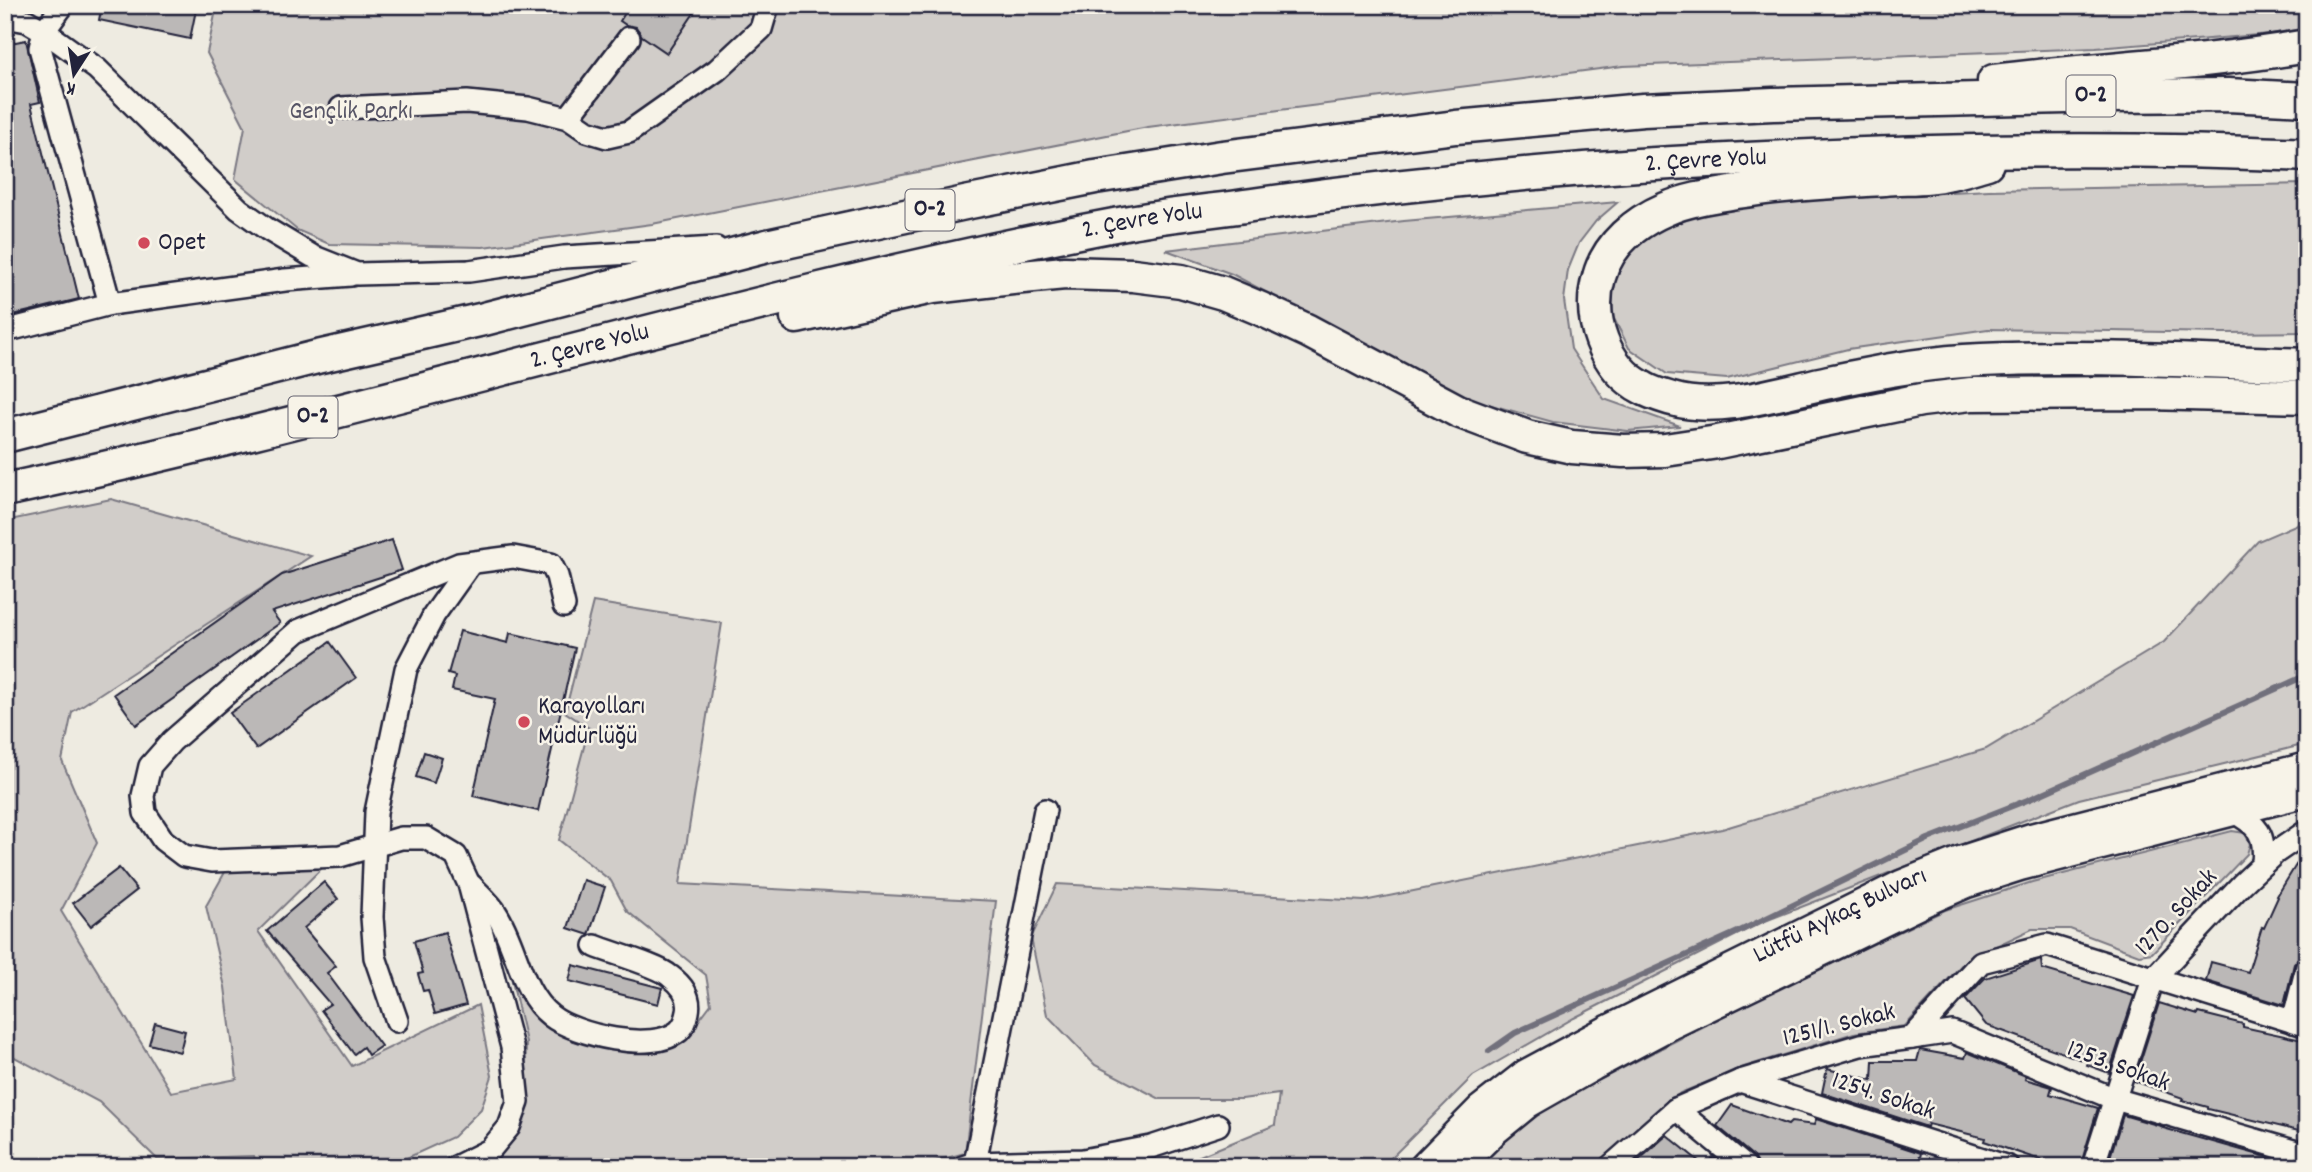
<svg xmlns="http://www.w3.org/2000/svg" width="2312" height="1172" viewBox="0 0 2312 1172" font-family="Dekko,sans-serif">
<rect width="100%" height="100%" fill="#eeebe1"/>
<filter id="ink" filterUnits="userSpaceOnUse"><feTurbulence type="fractalNoise" baseFrequency=".0143" numOctaves="2"/><feDisplacementMap in="SourceGraphic" scale="14" xChannelSelector="R" yChannelSelector="G"/><feConvolveMatrix kernelMatrix="1 2 1 2 8 2 1 2 1" color-interpolation-filters="sRGB"/></filter>
<g filter="url(#ink)">
<!-- green -->
<g fill="#d1cdc9" stroke="#7a7882" stroke-width="2">
<path d="M217,5H2302L2307,9V28L2271,34L2096,48L1623,66L1148,127L652,224L483,247L329,244L297,230L235,179L245,127L207,53Z"/>
<path d="M2307,184V332L2224,333L1988,329L1848,349L1727,379L1667,374L1629,348L1612,315L1614,269L1647,234L1726,204L1989,190Z"/>
<path d="M1618,202L1596,221L1579,243L1568,270L1564,300L1571,349L1604,399L1680,426L1628,431L1553,422L1462,397L1232,274L1166,250L1404,221Z"/>
<path d="M111,499L311,556L72,712L62,761L97,843L61,911L171,1092L237,1079L225,987L206,906L229,865L328,862L258,931L352,1066L478,1005L492,1076L481,1109L453,1137L387,1167H257L254,1156L157,1159L99,1102L5,1052V521Z"/>
<path d="M2307,520V744L2079,799L1760,923L1574,1018L1473,1076L1382,1167H1173L1275,1125L1279,1094L1242,1099H1160L1095,1065L1047,1015L1031,938L1057,884L1364,901L1722,829L1986,749L2164,642L2258,541Z"/>
<path d="M593,602L722,623L680,884L996,901L965,1153L914,1167H476L525,1082L526,1042L512,981L540,1015L594,1043L693,1028L711,1004L706,975L627,911L611,881L559,840L589,728L565,712Z"/>
<path d="M2232,831L2245,833L2250,844L2247,854L2152,953L2139,955L2070,929H2032L1966,960L1905,1026L1854,1033L1744,1067L1680,1093L1598,1167H1480L1512,1134L1545,1110L1580,1090L1751,1002L1945,910L2032,882Z"/>
</g>
<g fill="none" stroke-linecap="round" stroke-linejoin="round">
<!-- stream -->
<path stroke="#716f7b" stroke-width="6" d="M1489,1051L1515,1033L1740,931L1928,839L2030,799L2307,675"/>
</g>
<!-- building -->
<g fill="#bbb8b7" stroke="#22223b" stroke-width="2">
<path d="M102,5H197L190,39L99,20Z"/>
<path d="M630,5H682L694,13L667,53L642,36L636,27L626,25L620,21Z"/>
<path d="M26,40L40,102L31,104L79,299L5,317V44Z"/>
<path d="M392,540L402,570L272,612L280,623L136,725L114,694L282,575Z"/>
<path d="M460,631L508,643L510,633L575,648L538,811L473,796L495,699L452,690L455,676L448,674Z"/>
<path d="M330,642L356,678L256,749L230,713Z"/>
<path d="M424,752L442,758L434,783L416,777Z"/>
<path d="M2307,847V941L2303,955L2294,964L2284,1005L2206,981L2211,962L2248,972L2262,927L2264,928L2278,897L2277,896Z"/>
<path d="M119,868L137,890L91,926L73,903Z"/>
<path d="M583,880L605,887L589,935L568,928Z"/>
<path d="M324,882L338,899L304,928L336,966L327,973L381,1046L368,1055L363,1047L354,1054L321,1010L330,1004L267,931Z"/>
<path d="M445,932L466,1005L435,1014L428,990L423,991L418,974L423,973L414,941Z"/>
<path d="M2041,960L2042,969L2134,996L2109,1073L2087,1065L2088,1062L1986,1025L1965,999L1985,978Z"/>
<path d="M573,965L662,988L658,1004L569,981Z"/>
<path d="M2159,1003L2198,1015L2199,1013L2243,1024V1027L2307,1041V1133L2208,1109V1107L2182,1100L2183,1098L2134,1081Z"/>
<path d="M155,1023L185,1031L180,1052L149,1044Z"/>
<path d="M1920,1050L1965,1058L1967,1052L2026,1076L2025,1079L2052,1087L2050,1094L2098,1108L2080,1167H2061L1984,1141L1985,1138L1928,1124L1927,1127L1822,1093L1827,1069L1872,1080L1873,1061H1917Z"/>
<path d="M1732,1105L1788,1125L1791,1122L1814,1125L1816,1119L1921,1153L1918,1167H1759L1754,1157L1717,1126Z"/>
<path d="M2123,1115L2164,1127L2163,1128L2295,1165V1167H2107Z"/>
<path d="M1667,1135L1706,1167L1713,1157L1725,1167H1631Z"/>
</g>
<g fill="none" stroke-linecap="round" stroke-linejoin="round">
<defs>
<g id="minor">
<path d="M63,5L44,31L40,48L110,304"/>
<path d="M5,17L27,21L44,31L97,69L239,209L267,229L312,256L357,274L469,271L564,257L716,248"/>
<path d="M341,108L467,102L528,108L568,118L587,131L607,137L629,132L717,70L761,29L768,5"/>
<path d="M568,118L629,38"/>
<path d="M5,331L110,304L285,280L351,275"/>
<path d="M2232,811C2258,825 2266,834 2263,864"/>
<path d="M471,885C479,894 490,903 496,913C517,945 520,992 551,1016C575,1035 653,1053 679,1031C684,1026 687,1018 688,1012C691,997 682,985 670,976C659,966 612,953 595,946"/>
<path d="M397,1021L375,957L372,917L376,812L406,669L434,615L471,563"/>
<path d="M2293,1022L2307,967"/>
<path d="M1912,1038L1952,1032L2115,1099L2307,1155"/>
<path d="M1740,1081L2008,1167"/>
<path d="M1676,1109L1746,1167"/>
<path d="M975,1163L1083,1160L1151,1147L1218,1125"/>
<path d="M456,1167L490,1150L509,1127L518,1102L512,1047L469,884L456,856L426,838H401L340,856L212,861L184,856L163,840L145,813L143,796L150,766L172,741L298,631L459,564L513,557L551,564L557,576L564,606"/>
<path d="M963,1167L975,1163L1045,810"/>
<path d="M1610,1167L1676,1109L1740,1081L1860,1045L1912,1038L1981,962L2047,945L2307,1026"/>
<path d="M2093,1167L2153,979L2242,884L2275,853L2307,831"/>
</g>
<g id="major">
<path id="s1" d="M1424,1167L1480,1110L1526,1074L1606,1031L1901,885L1960,861L2031,838L2307,767"/>
<path d="M1457,1167L1495,1130L1528,1103L1593,1066L1670,1025L1926,901L1967,883L2020,866L2307,792"/>
</g>
<g id="highway">
<path d="M1994,81C2098,68 2203,64 2307,46"/>
<path d="M1987,163C1973,167 1959,172 1945,174C1926,179 1904,177 1884,179C1835,182 1786,184 1737,192C1713,196 1689,199 1666,209C1636,222 1608,244 1599,277C1587,317 1604,368 1643,388C1651,393 1662,396 1672,399C1719,413 1782,392 1829,382C1873,373 1918,364 1963,361C2077,354 2192,361 2307,365"/>
<path d="M797,317L933,287L1012,278L1065,273L1133,275L1181,281L1223,293L1261,309L1308,331L1458,411L1527,437L1572,447L1623,451L1665,450L1718,442L1921,400L1971,394L2147,393L2307,397"/>
<path d="M5,436L317,357L484,319L767,246L965,203L1095,177L1222,157L1456,127L1643,110L1773,104L2109,96L2228,95L2307,99"/>
<path id="s2" d="M5,490C380,410 748,294 1125,223C1167,215 1210,211 1252,205C1381,187 1509,174 1638,165C1860,151 2084,145 2307,155"/>
</g>
</defs>
<!-- minor casing -->
<use href="#minor" stroke="#22223b" stroke-width="26"/>
<!-- major casing -->
<use href="#major" stroke="#22223b" stroke-width="33"/>
<!-- highway casing -->
<use href="#highway" stroke="#22223b" stroke-width="37"/>
<!-- minor -->
<use href="#minor" stroke="#f7f3e8" stroke-width="21"/>
<!-- major -->
<use href="#major" stroke="#f7f3e8" stroke-width="28"/>
<!-- highway -->
<use href="#highway" stroke="#f7f3e8" stroke-width="32"/>
</g>
</g>
<!-- markers -->
<g fill="#d1495b" stroke="#f7f3e8" stroke-width="2.5">
<circle cx="144" cy="243" r="7"/>
<circle cx="524" cy="722" r="7"/>
</g>
<g text-anchor="middle" dominant-baseline="central" stroke-width="5" stroke-linejoin="round" paint-order="stroke">
<!-- shield labels -->
<g fill="#f7f3e8" stroke="#62616f" stroke-width="2">
<rect x="2066.5" y="75.5" width="49" height="41" rx="5"/>
<rect x="905.5" y="189.5" width="49" height="41" rx="5"/>
<rect x="288.5" y="396.5" width="49" height="41" rx="5"/>
</g>
<g font-size="24" font-weight="bold" fill="#22223b">
<text x="2091" y="96">O-2</text>
<text x="930" y="210">O-2</text>
<text x="313" y="417">O-2</text>
</g>
<!-- park labels -->
<g font-size="26" fill="#575566" stroke="#f7f3e8">
<text x="351" y="112">Gençlik Parkı</text>
</g>
<!-- street labels -->
<g font-size="26" fill="#22223b" stroke="#f7f3e8">
<text stroke="none"><textPath href="#s2" startOffset="1736">2. Çevre Yolu</textPath></text>
<text stroke="none"><textPath href="#s2" startOffset="1169">2. Çevre Yolu</textPath></text>
<text stroke="none"><textPath href="#s2" startOffset="602">2. Çevre Yolu</textPath></text>
<text transform="translate(2177 913) rotate(-47)">1270. Sokak</text>
<text stroke="none"><textPath href="#s1" startOffset="490">Lütfü Aykaç Bulvarı</textPath></text>
<text transform="translate(1839 1026) rotate(-14)">1251/1. Sokak</text>
<text transform="translate(2118 1067) rotate(20)">1253. Sokak</text>
<text transform="translate(1883 1097) rotate(18)">1254. Sokak</text>
</g>
<!-- poi labels -->
<g font-size="26" fill="#22223b" stroke="#f7f3e8" text-anchor="start">
<text x="158" y="243">Opet</text>
<text x="538" y="707">Karayolları<tspan x="538" dy="30">Müdürlüğü</tspan></text>
</g>
</g>
<!-- margin -->
<rect width="2312" height="1172" fill="none" stroke="#f7f3e8" stroke-width="28"/>
<rect x="14" y="14" width="2284" height="1144" fill="none" stroke="#22223b" stroke-width="2.5" filter="url(#ink)"/>
<!-- north arrow -->
<g transform="translate(74 74) rotate(192)" stroke="#f7f3e8" stroke-width="5" paint-order="stroke">
<path d="M0-5L12 26L0 18L-12 26Z" fill="#22223b"/>
<text y="-10" font-size="19" font-weight="bold" text-anchor="middle" fill="#22223b">K</text>
</g>
</svg>
